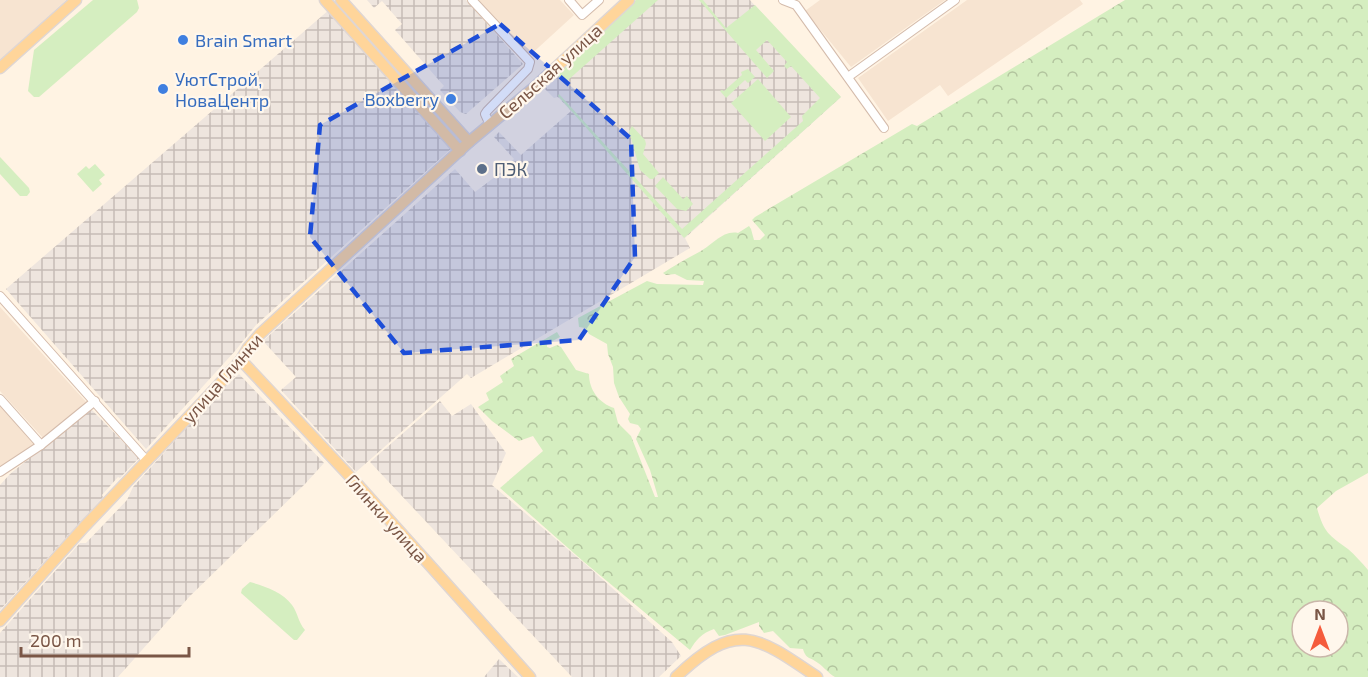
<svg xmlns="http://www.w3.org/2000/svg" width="1368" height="677" viewBox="0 0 1368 677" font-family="'Exo 2',sans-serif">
<defs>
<pattern id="industrial-grid" width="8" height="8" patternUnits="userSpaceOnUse" patternTransform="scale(1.5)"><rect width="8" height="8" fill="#eee5de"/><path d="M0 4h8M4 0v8" fill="none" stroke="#c6bcb6"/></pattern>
<pattern id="forest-crowns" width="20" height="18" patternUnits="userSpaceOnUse" patternTransform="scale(1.5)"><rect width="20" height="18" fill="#d5eec0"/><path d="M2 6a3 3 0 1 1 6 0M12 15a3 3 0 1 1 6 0" fill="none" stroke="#b2c49e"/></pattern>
</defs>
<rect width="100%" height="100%" fill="#fff3e3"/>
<!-- residential -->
<g fill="#f7e4d1">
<path d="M0,0H66L0,60Z"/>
<path d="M477,0H560L574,15L527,58Z"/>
<path d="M820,0H945L851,67L805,11Z"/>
<path d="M967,0H1080L1083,4L948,96L940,85L888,121L858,78Z"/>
<path d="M0,307L87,403L44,439L0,391Z"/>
<path d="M0,404L36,443L0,468Z"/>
</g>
<!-- industrial -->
<g fill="url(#industrial-grid)">
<path d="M367,0H466L523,64L466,114L460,112L440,90L444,86L395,30L402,24L382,1L374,8Z"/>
<path d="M642,0H750L791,46L841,97L685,238L690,248L471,378L467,374L356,472L281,390L296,377L263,341L455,169L475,192L500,173L514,159L494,137L499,132L521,155L571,111L558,97L554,98L545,89Z"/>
<path d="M330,9L453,147L256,325L235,351L146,449L6,289Z"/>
<path d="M239,374L324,463L305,484L190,596L118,677H0V633L80,543H86L127,500L133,487L210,402Z"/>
<path d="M440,401L452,416L471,404L506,453L492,485L590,568L672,642L681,656L659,677H572L370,462Z"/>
<path d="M91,409L139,458L120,478L118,477L102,495L103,497L0,610V485L10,474Z"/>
<path d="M499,659L518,677H484Z"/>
</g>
<!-- grass -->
<g fill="#d5eec0">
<path d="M93,0H137L139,8L137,12L39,97H34L28,91L34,50Z"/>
<path d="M636,0H658L567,81L565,83L559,79L558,71Z"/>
<path d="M699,0H703L726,28L755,5L841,97L684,238L558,96L559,94L682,229L803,121L802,116L820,98L791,66L787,69L784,66L787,62L767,40L756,50L774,71L767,78Z"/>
<path d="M748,69L755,77L748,83L745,80L726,98L720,91L722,90L724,91L742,75L741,72Z"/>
<path d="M758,79L791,117L765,141L731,103Z"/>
<path d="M632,126L645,140L646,144L643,154L659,173L653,179H650L640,170L629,131Z"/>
<path d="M0,157L29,188L30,192L27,196H20L0,174Z"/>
<path d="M95,164L105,175L99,180L102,184L93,192L77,174L86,166L89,169Z"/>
<path d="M663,177L683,199L687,196L693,204L686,211L677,209L655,186Z"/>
<path d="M250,582C264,586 283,592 292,605C298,613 298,622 305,630L297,640H294L241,593L242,589Z"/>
</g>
<!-- forest -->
<path fill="url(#forest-crowns)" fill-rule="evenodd" d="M1125,0H1368V473L1336,491L1317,508C1324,533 1329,535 1348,549C1355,555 1362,563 1368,570V677H835C828,673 824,667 818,663C811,657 806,660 803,649L790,648L773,631L764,633L759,626V622L725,635L719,636L714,629C702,633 696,640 690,650L584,562L500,488L543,451L533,436L519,441L492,421L478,407L489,400L486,393L503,382L500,376L514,366L511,359L557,332L560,337L547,344V347L550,348L557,345L561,347L576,370L589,374C589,390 599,403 614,408L618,423L631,436L655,497H658L650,470L636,439L641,429L638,425L630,423L628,419L630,414L619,397L614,383L613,367L608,354L607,344L589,334L585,328L579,327L578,318L647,281L657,284L703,285L704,281L687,280L675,274L666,275L663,273C675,265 688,258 701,251C712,245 723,230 738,233L749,226L751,229L754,240H760L765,235L752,220L755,217L912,124L917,126ZM1302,611H1338V647H1302Z"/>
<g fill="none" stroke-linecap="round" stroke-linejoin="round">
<defs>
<g id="minor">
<path d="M472,0L530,62L528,69L487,111L485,114L490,125"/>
<path d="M569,0L582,15L599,0"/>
<path d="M783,0L796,5L884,128"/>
<path d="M848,77L955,0"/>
<path d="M0,296L147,461"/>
<path d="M0,399L41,445"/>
<path d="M0,472L41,445L95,401"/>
</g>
<g id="major">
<path d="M325,0L460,151"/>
<path d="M341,0L469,142"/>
<path d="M0,68L76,0"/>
<path d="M241,360L358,485L530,677"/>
<path d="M0,621L84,527L214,390L241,360L248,348L260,334L469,142L536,86L629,0"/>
<path d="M676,677C736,620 756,635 817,677"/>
</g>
</defs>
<!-- minor casing -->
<use href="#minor" stroke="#d4bbab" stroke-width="10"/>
<!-- major casing -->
<use href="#major" stroke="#dfd6d3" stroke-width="13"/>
<!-- minor -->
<use href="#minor" stroke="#fff" stroke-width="8"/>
<!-- major -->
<use href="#major" stroke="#ffd59a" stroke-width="10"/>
</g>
<!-- marked area -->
<path fill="#1d4ed8" fill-opacity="0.2" stroke="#1d4ed8" stroke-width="4.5" stroke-dasharray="12 8" stroke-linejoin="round" d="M500,24L631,139L635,257L579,340L404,353L310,237L320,125Z"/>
<!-- markers -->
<g fill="#3f7fe0" stroke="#fff7ec" stroke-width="2">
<circle cx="183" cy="40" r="6"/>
<circle cx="163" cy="89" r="6"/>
<circle cx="451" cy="99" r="6"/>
</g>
<circle fill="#5c6f8a" stroke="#fff7ec" stroke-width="2" cx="482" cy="169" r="6"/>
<g text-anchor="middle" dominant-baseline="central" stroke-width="4.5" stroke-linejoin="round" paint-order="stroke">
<!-- shop labels -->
<g font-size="18" fill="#366cbe" stroke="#fff7ec" text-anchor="start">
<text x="195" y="40">Brain Smart</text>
<text x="175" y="79">УютСтрой,<tspan x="175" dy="21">НоваЦентр</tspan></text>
<text x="439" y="99" text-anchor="end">Boxberry</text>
</g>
<!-- street labels -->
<g font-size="18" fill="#7a5646" stroke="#fff7ec">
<text transform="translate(550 71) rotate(-42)">Сельская улица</text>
<text transform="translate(222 378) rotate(-49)">улица Глинки</text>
<text transform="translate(387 518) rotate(48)">Глинки улица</text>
</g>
<!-- service labels -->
<g font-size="18" fill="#4e5e75" stroke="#fff7ec" text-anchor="start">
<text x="494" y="169">ПЭК</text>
</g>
</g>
<!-- north arrow -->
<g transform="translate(1320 629)"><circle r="28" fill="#fff7ec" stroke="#cab7aa" stroke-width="1.5"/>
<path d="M0-4.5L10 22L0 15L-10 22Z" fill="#f55c3c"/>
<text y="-9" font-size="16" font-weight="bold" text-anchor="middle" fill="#7a5646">N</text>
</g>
<!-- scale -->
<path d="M21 647v9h168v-9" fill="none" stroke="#7a5646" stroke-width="3"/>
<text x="30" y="647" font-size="18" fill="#7a5646" stroke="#fff7ec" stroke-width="4.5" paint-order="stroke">200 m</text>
</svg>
